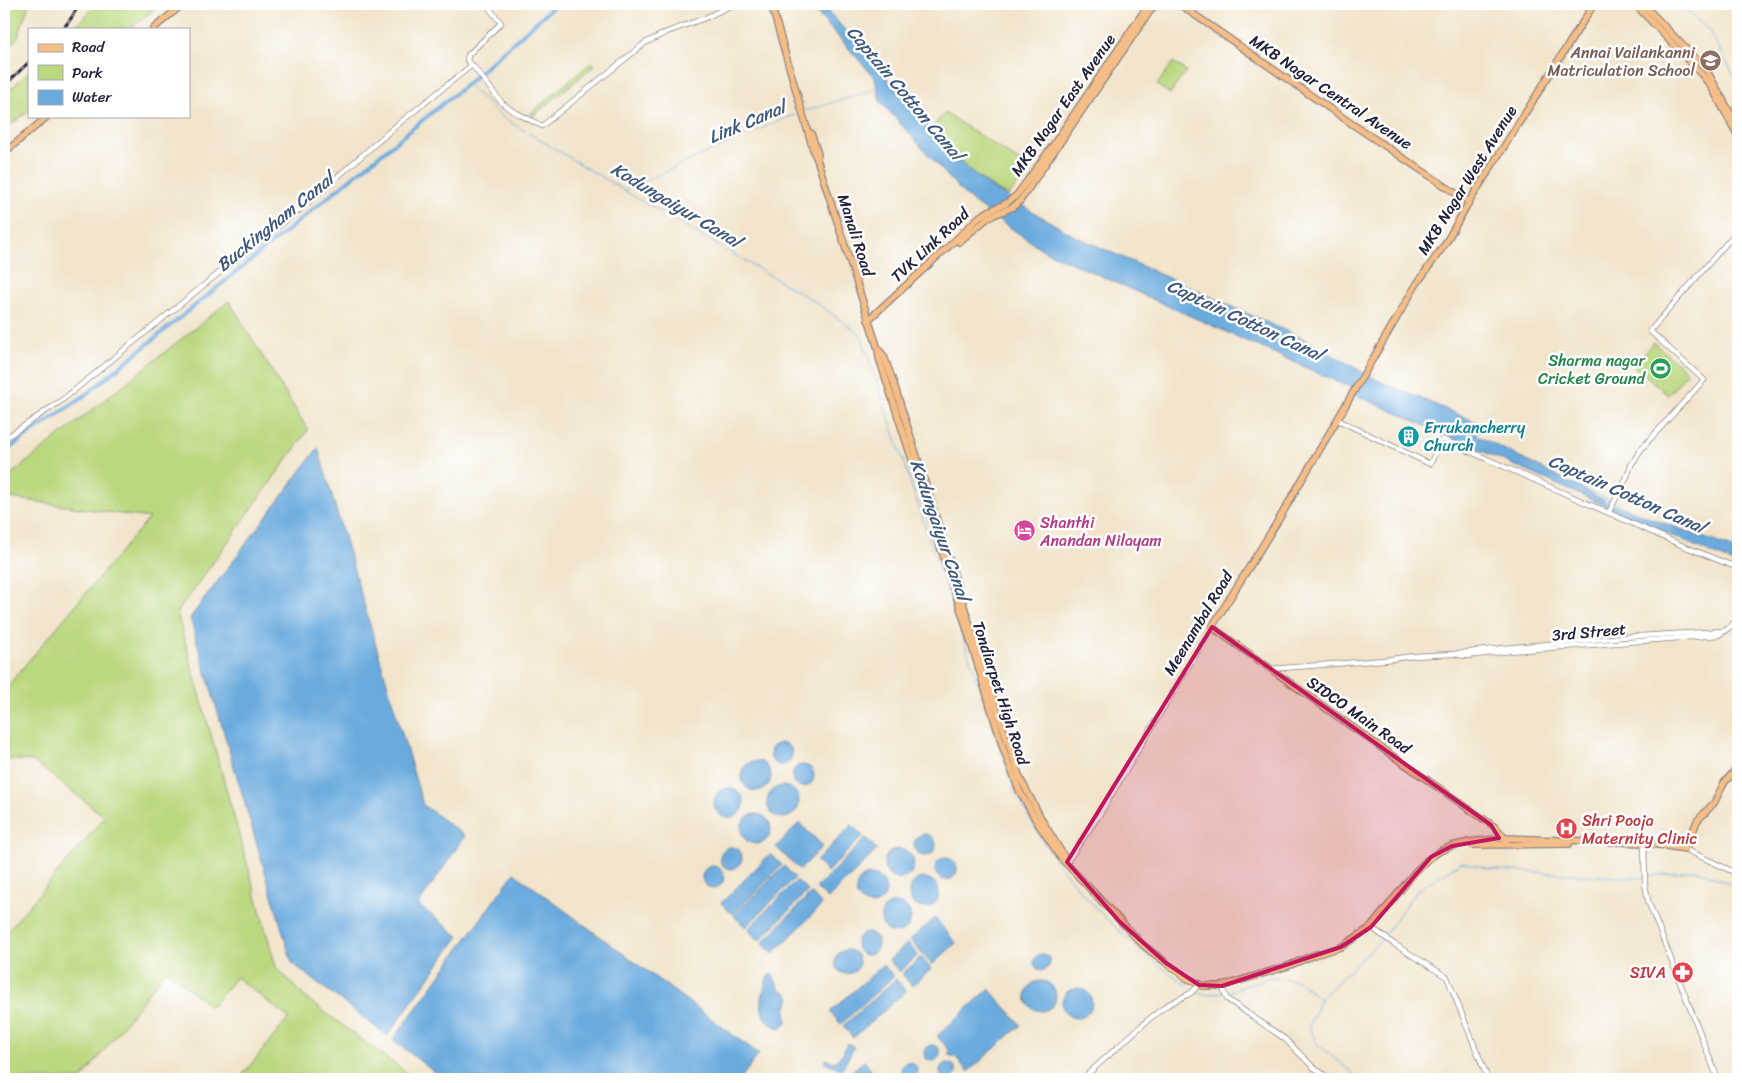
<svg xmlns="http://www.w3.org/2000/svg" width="1742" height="1083" viewBox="0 0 1742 1083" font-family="Sriracha,sans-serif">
<rect width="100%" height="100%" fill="#fff"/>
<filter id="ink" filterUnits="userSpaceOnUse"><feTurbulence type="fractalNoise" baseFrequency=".02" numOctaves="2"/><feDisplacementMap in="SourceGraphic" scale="10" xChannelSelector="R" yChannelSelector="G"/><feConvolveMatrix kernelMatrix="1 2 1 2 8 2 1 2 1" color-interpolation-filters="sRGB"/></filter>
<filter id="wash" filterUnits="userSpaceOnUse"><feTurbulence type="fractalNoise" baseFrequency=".0096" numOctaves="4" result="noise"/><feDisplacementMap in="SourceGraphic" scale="20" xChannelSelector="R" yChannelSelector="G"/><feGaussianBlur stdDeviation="1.12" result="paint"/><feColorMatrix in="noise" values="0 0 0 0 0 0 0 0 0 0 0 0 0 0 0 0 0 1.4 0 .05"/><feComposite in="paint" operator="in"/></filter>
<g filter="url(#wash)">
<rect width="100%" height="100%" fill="#f1e4ca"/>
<!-- green -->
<g fill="#bad87e" stroke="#6e7d5c">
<path d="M4,4H29L18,37L4,53Z"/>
<path d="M97,4H161L130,29H72Z"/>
<path d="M592,62L595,65L533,116L531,113Z"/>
<path d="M1173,62L1186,71L1170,94L1157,85Z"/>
<path d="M29,71V110L4,131V96Z"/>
<path d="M945,113L1031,169L1008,196C977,181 954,155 931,129Z"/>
<path d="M229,301L308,430L177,613L276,967L307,999L415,1079H239L289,1018L236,977L211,1007L166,970L82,1079H4V935L105,817L33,761L4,759V690L149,518L4,497V480Z"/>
<path d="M1653,342L1688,372L1668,395L1634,366Z"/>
</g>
<!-- water -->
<g fill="#6aabde" stroke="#46668c">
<path d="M809,4H822L947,147L967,169L992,188L1073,235L1304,339L1379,381L1481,424L1476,435L1609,503L1738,550V565L1354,394L1356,390L1045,251L975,204L961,191L880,101L875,78Z"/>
<path d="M318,448L423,805L465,836L418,905L459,936L387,1036L292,963L190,618Z"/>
<circle cx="781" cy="754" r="11"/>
<circle cx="756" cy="776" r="15"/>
<circle cx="803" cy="776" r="11"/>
<circle cx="783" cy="802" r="16"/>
<circle cx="729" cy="803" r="15"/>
<circle cx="756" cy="829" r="15"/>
<path d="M799,823L823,846L800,870L776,847Z"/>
<path d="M852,825L863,836L827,872L816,861Z"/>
<circle cx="925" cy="845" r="11"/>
<path d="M866,838L877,850L828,899L816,888Z"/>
<circle cx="731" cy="858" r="11"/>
<circle cx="899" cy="864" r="15"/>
<path d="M770,854L782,865L733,915L721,903Z"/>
<circle cx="946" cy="869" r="11"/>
<circle cx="713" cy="877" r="11"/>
<path d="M784,866L795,878L746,927L734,916Z"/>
<path d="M514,873L759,1054L740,1079H443L393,1040Z"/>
<circle cx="871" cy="890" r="15"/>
<circle cx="924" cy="893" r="15"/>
<path d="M797,880L808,891L759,941L748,929Z"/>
<path d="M811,893L822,905L773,954L762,943Z"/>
<circle cx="896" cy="918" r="15"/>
<path d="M935,918L956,943L932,965L910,940Z"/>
<circle cx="867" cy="944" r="11"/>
<path d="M908,943L918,955L899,972L889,960Z"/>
<circle cx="847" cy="962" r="12"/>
<circle cx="1042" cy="962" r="8"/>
<path d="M921,957L931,969L912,986L902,974Z"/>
<path d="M883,965L894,976L841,1024L830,1012Z"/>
<path d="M772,974L780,990L786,992L790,997L786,1011L787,1022L781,1028C754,1023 761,995 768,976Z"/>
<path d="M896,979L906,991L853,1038L843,1026Z"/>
<circle cx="1041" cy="996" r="15"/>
<circle cx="1077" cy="1003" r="15"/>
<path d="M989,989L1021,1025L968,1072L955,1056L952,1058L948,1053L950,1051L937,1036Z"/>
<path d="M847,1043L853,1046V1049L843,1068L841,1069L824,1062L826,1059L835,1062L843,1053Z"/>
<circle cx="932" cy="1053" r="8"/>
<path d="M864,1061L871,1069L859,1079H846L844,1078Z"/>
<circle cx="909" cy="1070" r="8"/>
<circle cx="948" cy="1071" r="8"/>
</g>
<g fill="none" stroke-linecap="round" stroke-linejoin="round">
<!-- stream -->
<g stroke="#6aabde" stroke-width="1">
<path d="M1680,4L1709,31L1723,55"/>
<path d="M1726,60L1738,83"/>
<path d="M467,84L502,117L623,190L814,301L861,335L1015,793C1027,812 1037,834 1050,852C1090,908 1136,950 1192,989"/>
<path d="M805,111L878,89"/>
<path d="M624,190L785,118L801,113"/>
<path d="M1571,483L1643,515"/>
<path d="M1385,934L1417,890L1462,862L1496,870L1636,878L1698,870L1738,888"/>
<path d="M1196,991L1203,995L1223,992"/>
<path d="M1227,992L1271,977L1298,981L1320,999"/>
<path d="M1360,1079L1317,1044L1309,1027L1320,999L1383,938"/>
</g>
<!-- canal -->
<path stroke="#6aabde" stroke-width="4" d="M4,452L84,396L467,84L556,4"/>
</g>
</g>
<g filter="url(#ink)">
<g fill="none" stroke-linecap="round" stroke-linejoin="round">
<defs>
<g id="minor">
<path d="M472,65L467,60L468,55L501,23L486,4"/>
<path d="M1338,420L1430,464L1442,439L1681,545L1738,568"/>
<path d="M4,439L61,401L230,264L297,212L397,125L472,65L502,103L511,110L542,126L645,43L667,32L705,18L734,4"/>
<path d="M1609,512L1626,479L1631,465L1642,448L1704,380L1650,331L1738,230"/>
<path d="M1458,655L1467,656L1510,651L1719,635L1730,627L1738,618"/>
<path d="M1270,669L1384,660L1413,656L1453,654L1504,648L1623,637L1723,631"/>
<path d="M1644,843L1645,883L1648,901L1718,1079"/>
<path d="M1689,851L1738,874"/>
<path d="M1067,862L1100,814L1212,627"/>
<path d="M1371,927L1394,944L1447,977L1488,1079"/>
<path d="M1222,986L1227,999L1285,1039L1313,1067L1330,1079"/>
<path d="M1082,1079L1148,1020L1167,1005L1191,993L1199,985"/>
</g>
<g id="major">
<path d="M771,4L814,153L817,159L878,349L879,358L963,617L1003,748L1019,790L1037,822L1061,858L1143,945L1186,978L1204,986H1222L1288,966L1314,955L1341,947L1371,927L1415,872L1426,861L1440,851L1452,846L1469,842L1505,838L1644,843L1686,849L1697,821L1714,803L1724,783L1738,767"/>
<path d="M1179,4L1352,124L1469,202"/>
<path d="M1635,4L1702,75L1712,88L1738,136"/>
<path d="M1643,4L1707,71L1738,127"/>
<path d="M153,29L183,4"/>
<path d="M811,133L818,154L817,159"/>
<path d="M4,153L48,116"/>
<path d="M959,242L989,217L1013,207L1020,201L1155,4"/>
<path d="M868,320L948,247L979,217L989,211L1005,204L1016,196L1051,148L1149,4"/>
<path d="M879,350L884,356L893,381L991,692L1020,778L1042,820L1065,858"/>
<path d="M1507,844L1502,834L1495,827L1390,754L1212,627L1279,519L1416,285L1445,244L1469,202L1594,4"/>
<path d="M1473,845L1569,844"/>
</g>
</defs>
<!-- minor casing -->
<use href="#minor" stroke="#8a8382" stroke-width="6"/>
<!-- major casing -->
<use href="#major" stroke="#8a8382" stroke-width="8"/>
<!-- minor -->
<use href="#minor" stroke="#fff" stroke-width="4.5"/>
<!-- major -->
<use href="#major" stroke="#f6be87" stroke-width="5.5"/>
<defs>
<g id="rail">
<path d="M63,29L72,17L79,4"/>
<path d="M4,86L29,62"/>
</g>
</defs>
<!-- rail casing -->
<use href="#rail" stroke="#22223b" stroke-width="3"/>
<!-- rail -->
<use href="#rail" stroke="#fff" stroke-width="1" stroke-dasharray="4" stroke-linecap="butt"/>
</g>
</g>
<!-- marked area -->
<path fill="#c2185b" fill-opacity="0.2" stroke="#c2185b" stroke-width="4" stroke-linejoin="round" d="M1212,627L1491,825L1499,838L1452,846L1431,857L1371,927L1341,947L1222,986L1199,985L1166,963L1120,922L1067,862Z"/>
<!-- icons -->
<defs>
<symbol id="school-disc" viewBox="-11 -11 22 22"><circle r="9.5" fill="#8d6e63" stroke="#fff"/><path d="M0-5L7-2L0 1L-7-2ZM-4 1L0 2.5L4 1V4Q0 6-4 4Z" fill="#fff"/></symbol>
<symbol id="stadium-disc" viewBox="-11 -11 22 22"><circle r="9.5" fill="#2e9e5b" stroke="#fff"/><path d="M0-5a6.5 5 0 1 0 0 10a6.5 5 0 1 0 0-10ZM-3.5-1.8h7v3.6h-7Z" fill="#fff"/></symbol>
<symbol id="building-disc" viewBox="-11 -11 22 22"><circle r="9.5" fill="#0f9aa8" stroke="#fff"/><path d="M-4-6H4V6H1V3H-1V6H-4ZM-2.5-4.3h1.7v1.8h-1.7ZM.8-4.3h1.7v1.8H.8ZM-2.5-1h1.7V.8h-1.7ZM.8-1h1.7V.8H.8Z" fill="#fff"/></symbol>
<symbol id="hotel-disc" viewBox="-11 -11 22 22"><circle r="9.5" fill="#d1479c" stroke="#fff"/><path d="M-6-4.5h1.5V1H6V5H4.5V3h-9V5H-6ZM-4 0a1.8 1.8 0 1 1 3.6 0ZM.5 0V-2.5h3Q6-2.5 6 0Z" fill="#fff"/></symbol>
<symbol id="hospital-disc" viewBox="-11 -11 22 22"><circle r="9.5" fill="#e0444e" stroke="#fff"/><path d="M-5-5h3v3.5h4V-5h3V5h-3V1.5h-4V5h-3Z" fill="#fff"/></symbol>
<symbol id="pharmacy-disc" viewBox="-11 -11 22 22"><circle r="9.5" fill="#e0444e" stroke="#fff"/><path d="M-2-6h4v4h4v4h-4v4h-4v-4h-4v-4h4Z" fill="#fff"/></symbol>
</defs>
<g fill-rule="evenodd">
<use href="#school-disc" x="1698" y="48" width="25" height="25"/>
<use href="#stadium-disc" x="1648" y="356" width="25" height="25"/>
<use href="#building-disc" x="1396" y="424" width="25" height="25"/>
<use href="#hotel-disc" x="1012" y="518" width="25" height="25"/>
<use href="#hospital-disc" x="1554" y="816" width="25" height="25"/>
<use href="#pharmacy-disc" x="1670" y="960" width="25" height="25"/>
</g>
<g text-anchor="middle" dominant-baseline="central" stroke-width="5" stroke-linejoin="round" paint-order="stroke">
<!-- education labels -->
<g font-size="16" fill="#785e54" stroke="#fff" text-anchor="end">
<text x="1695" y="52">Annai Vailankanni<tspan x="1695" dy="18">Matriculation School</tspan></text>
</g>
<!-- street labels -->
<g font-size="16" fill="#22223b" stroke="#fff">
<text transform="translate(1331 92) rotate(34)">MKB Nagar Central Avenue</text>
<text transform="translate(1063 105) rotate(-55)">MKB Nagar East Avenue</text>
<text transform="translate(1467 180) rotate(-58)">MKB Nagar West Avenue</text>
<text transform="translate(856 235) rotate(72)">Manali Road</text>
<text transform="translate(930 245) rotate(-43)">TVK Link Road</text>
<text transform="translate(1198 623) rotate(-59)">Meenambal Road</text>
<text transform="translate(1589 632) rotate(-5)">3rd Street</text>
<text transform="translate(1001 693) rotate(72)">Tondiarpet High Road</text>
<text transform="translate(1359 715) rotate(35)">SIDCO Main Road</text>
</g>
<!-- leisure labels -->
<g font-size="16" fill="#27864d" stroke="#fff" text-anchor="end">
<text x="1645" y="360">Sharma nagar<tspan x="1645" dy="18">Cricket Ground</tspan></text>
</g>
<!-- culture labels -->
<g font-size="16" fill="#0d838f" stroke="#fff" text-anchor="start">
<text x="1424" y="427">Errukancherry<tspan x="1424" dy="18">Church</tspan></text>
</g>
<!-- hotel labels -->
<g font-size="16" fill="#b23c85" stroke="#fff" text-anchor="start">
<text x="1040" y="522">Shanthi<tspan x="1040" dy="18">Anandan Nilayam</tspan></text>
</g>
<!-- health labels -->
<g font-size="16" fill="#be3a42" stroke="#fff" text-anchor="start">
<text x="1582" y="820">Shri Pooja<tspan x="1582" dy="18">Maternity Clinic</tspan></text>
<text x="1666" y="972" text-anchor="end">SIVA</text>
</g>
<!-- water labels -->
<g font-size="18" font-style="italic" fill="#3f597c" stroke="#fff">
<text transform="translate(905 93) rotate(50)">Captain Cotton Canal</text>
<text transform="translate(747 122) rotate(-23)">Link Canal</text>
<text transform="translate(676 205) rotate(31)">Kodungaiyur Canal</text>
<text transform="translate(275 222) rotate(-39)">Buckingham Canal</text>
<text transform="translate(1245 320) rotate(25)">Captain Cotton Canal</text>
<text transform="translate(1627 494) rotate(24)">Captain Cotton Canal</text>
<text transform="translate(940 530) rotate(71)">Kodungaiyur Canal</text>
</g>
</g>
<!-- margin -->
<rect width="1742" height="1083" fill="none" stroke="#fff" stroke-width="20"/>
<!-- legend -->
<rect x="28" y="28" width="162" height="90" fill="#ffffff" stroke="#a7a7b1"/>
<rect x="38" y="44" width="25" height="8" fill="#f6be87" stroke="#a7a7b1"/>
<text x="72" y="52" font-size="15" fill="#22223b">Road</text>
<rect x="38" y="65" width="25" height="15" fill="#bad87e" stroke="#a7a7b1"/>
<text x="72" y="78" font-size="15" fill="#22223b">Park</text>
<rect x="38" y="90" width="25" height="15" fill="#6aabde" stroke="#a7a7b1"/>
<text x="72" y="102" font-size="15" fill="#22223b">Water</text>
</svg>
